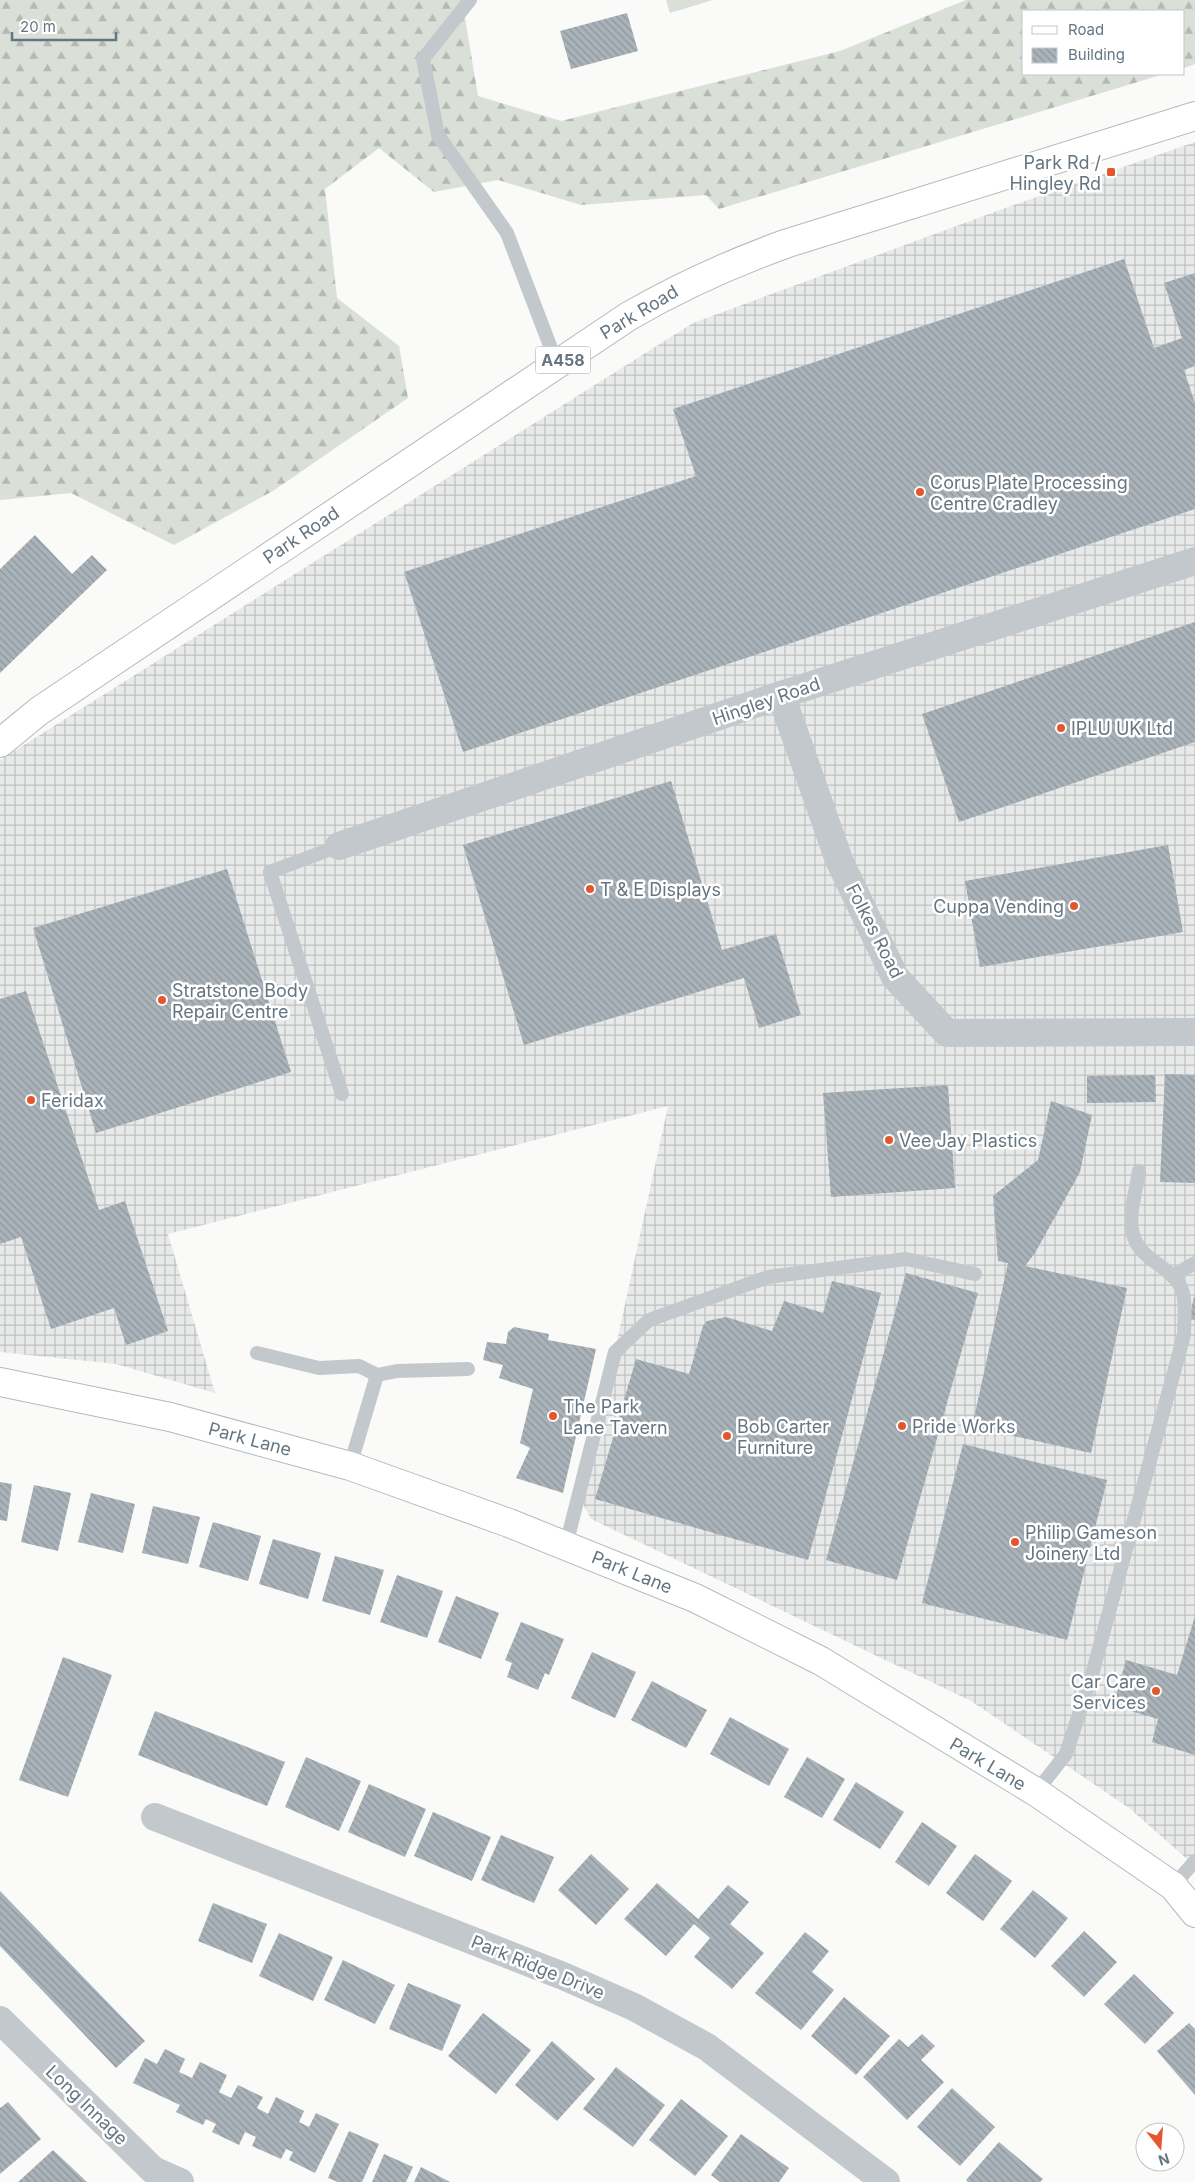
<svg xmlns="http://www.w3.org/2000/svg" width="1195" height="2182" viewBox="0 0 1195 2182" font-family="Inter,sans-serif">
<defs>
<pattern id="industrial-grid" width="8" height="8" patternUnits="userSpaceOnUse" patternTransform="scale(1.25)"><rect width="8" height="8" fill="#e8e9e9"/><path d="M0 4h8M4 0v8" fill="none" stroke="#c0c1c2"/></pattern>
<pattern id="forest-firs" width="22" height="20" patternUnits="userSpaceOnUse" patternTransform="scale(1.25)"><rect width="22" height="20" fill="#dadfd7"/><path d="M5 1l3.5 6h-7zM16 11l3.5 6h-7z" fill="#b4b9b4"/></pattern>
<pattern id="building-back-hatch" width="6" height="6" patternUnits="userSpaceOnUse" patternTransform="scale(1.25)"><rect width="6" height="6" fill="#aab3b9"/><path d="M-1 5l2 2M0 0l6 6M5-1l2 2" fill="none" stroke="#8e969c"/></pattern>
</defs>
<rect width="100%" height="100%" fill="#fafaf8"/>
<!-- industrial -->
<path fill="url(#industrial-grid)" d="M1195,142V1866L1129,1808L971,1701L591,1519L582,1502L668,1106L168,1234L215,1393L116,1364L0,1352V760L693,323L1008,207Z"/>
<!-- grass -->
<path fill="#dadfd7" d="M666,0H713L670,13Z"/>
<!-- forest -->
<path fill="url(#forest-firs)" d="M0,0H462L478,96L561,121L840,51L966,0H1195V64L1184,68V11H1024V74H1164L719,209L706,195L581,205L498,180L434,192L379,148L325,189L337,298L399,346L408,398L273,491L174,545L71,493L0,500Z"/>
<!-- building -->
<g fill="url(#building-back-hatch)">
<path d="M627,13L638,51L571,69L560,31Z"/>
<path d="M1124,259L1154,348L1182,338L1164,283L1195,273V366L1184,370L1195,403V509L463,752L404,572L696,476L673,409Z"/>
<path d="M35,535L72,574L92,555L107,570L0,673V569Z"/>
<path d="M1195,622V742L959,822L922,714Z"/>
<path d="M671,781L722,950L776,934L801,1015L759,1028L744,978L524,1045L463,845Z"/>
<path d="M1168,845L1183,932L980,967L965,881Z"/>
<path d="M227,869L291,1072L96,1133L33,928Z"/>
<path d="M26,991L99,1210L125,1201L168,1331L126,1345L114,1308L51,1329L21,1237L0,1244V999Z"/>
<path d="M1165,1074L1195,1075V1183L1160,1182Z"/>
<path d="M1155,1075L1156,1102L1087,1103V1076Z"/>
<path d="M948,1085L955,1188L831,1197L823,1093Z"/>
<path d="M1051,1101L1092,1115L1080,1172L1035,1253L1025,1266L1127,1288L1091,1453L972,1427L1008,1263L998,1261L993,1196L1038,1160Z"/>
<path d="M906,1273L978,1293L897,1580L826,1560Z"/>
<path d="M832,1281L881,1293L808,1560L595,1499L636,1359L689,1374L703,1326L707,1321L726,1317L772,1331L784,1301L823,1313Z"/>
<path d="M1194,1297H1195V1320L1189,1319Z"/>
<path d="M514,1327L549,1334L548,1340L596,1349L563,1493L516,1478L530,1448L520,1443L533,1389L499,1378L503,1365L483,1360L487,1342L506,1344L508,1332Z"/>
<path d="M963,1444L1107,1480L1067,1640L922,1603Z"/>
<path d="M0,1482L12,1484L7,1521L0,1520Z"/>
<path d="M34,1485L71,1493L58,1551L21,1542Z"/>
<path d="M91,1493L135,1504L123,1553L78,1542Z"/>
<path d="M153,1506L200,1517L188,1564L142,1553Z"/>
<path d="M213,1522L261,1536L248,1581L199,1567Z"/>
<path d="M273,1539L321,1553L308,1599L259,1584Z"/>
<path d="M335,1556L384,1570L370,1615L322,1601Z"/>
<path d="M397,1575L443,1591L427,1638L380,1622Z"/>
<path d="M456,1596L499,1613L481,1659L438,1642Z"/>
<path d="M1195,1616V1755L1152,1742L1158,1719L1113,1706L1126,1660L1177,1675Z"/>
<path d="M521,1622L564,1639L549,1675L545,1673L538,1690L507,1677L512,1663L505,1660Z"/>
<path d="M592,1652L636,1672L615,1718L571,1698Z"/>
<path d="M63,1657L112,1675L68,1797L19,1780Z"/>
<path d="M652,1681L707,1710L686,1748L631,1720Z"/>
<path d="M155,1711L285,1762L267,1806L138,1755Z"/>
<path d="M730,1717L789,1749L769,1786L710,1754Z"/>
<path d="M306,1757L361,1781L339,1831L285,1807Z"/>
<path d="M807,1757L845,1779L822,1818L784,1797Z"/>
<path d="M856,1782L904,1812L880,1849L833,1820Z"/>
<path d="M369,1784L426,1809L405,1857L348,1832Z"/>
<path d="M433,1812L491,1837L472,1881L414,1856Z"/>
<path d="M922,1822L957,1846L929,1886L895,1862Z"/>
<path d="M501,1835L554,1857L534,1903L481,1880Z"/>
<path d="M591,1854L629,1889L596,1925L558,1890Z"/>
<path d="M975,1854L1012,1881L983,1921L946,1893Z"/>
<path d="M657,1883L698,1919L728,1885L749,1902L730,1924L764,1953L732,1989L694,1957L710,1938L694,1924L666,1956L624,1919Z"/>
<path d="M1033,1890L1068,1918L1035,1958L1000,1929Z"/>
<path d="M0,1891L145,2041L116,2068L0,1946Z"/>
<path d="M213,1903L267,1924L252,1963L198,1941Z"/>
<path d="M1084,1931L1117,1962L1084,1997L1051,1966Z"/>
<path d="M805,1932L829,1951L812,1972L834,1990L801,2030L755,1993Z"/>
<path d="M279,1933L333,1957L313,2001L259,1976Z"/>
<path d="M343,1960L395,1985L375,2024L324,2000Z"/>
<path d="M1134,1974L1174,2013L1145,2044L1104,2004Z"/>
<path d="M408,1983L461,2005L442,2051L389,2029Z"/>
<path d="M844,1997L890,2036L856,2075L811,2036Z"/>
<path d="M483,2013L531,2050L496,2094L448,2056Z"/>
<path d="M1189,2023L1195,2029V2095L1157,2051Z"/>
<path d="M922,2034L935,2046L921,2060L944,2082L907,2120L863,2077L899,2039L908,2047Z"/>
<path d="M552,2041L595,2079L557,2121L515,2085Z"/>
<path d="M165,2049L185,2059L179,2072L192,2078L200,2062L227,2075L219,2092L231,2098L238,2085L263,2097L257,2108L268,2114L276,2097L304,2111L299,2122L309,2127L316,2113L339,2124L315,2173L289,2160L293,2152L286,2149L281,2159L252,2146L256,2137L245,2132L239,2145L212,2132L216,2124L206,2119L203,2125L176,2112L180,2105L133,2083L145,2058L157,2064Z"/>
<path d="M616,2067L665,2105L633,2147L583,2109Z"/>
<path d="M952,2088L995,2127L960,2166L917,2127Z"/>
<path d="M681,2099L728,2136L695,2176L649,2140Z"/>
<path d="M8,2102L41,2139L0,2174V2108Z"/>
<path d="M349,2131L379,2144L362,2182H338L328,2178Z"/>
<path d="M741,2134L789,2168L779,2182H720L711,2175Z"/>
<path d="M999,2142L1043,2179L1040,2182H968L966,2180Z"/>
<path d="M53,2150L87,2182H18Z"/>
<path d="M384,2154L413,2167L406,2182H372Z"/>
<path d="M421,2167L450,2182H414Z"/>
</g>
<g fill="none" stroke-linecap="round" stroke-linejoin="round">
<defs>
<path id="secondary" d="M0,1382L170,1417L350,1466L509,1523L695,1598L821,1661L1036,1792L1173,1886L1195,1913"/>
<path id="highway" d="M0,743L39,711L629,316C681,286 732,263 788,243L1195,116"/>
</defs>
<!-- secondary casing -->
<use href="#secondary" stroke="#b3babf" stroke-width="30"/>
<!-- highway casing -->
<use href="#highway" stroke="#b4b9bd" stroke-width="30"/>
<!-- lane -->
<g stroke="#c3c8cc" stroke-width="14">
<path d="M470,0L423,59L438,135L507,233L557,364"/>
<path d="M339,846L270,872L342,1094"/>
<path d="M1172,1276L1195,1263"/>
<path d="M257,1353L319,1368L359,1366L377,1375L397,1371L468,1369"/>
<path d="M350,1466L377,1375"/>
<path d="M566,1545L615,1352L649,1320L768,1277L906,1259L975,1274"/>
<path d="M1036,1792L1066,1754L1093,1671L1184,1335C1184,1322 1186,1305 1183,1293C1177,1269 1144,1262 1135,1240C1126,1220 1136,1192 1139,1171"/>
<path d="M1173,1886L1195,1861"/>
</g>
<!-- street -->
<g stroke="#c3c8cc" stroke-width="28">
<path d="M781,695L839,860L895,977L947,1033L1195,1032"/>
<path d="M339,846L781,695L1195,561"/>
<path d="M155,1817L563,1976L634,2007L707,2047L886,2182"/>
<path d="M0,2020L153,2170L180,2182"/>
</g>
<!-- secondary -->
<use href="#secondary" stroke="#fff" stroke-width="28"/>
<!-- highway -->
<use href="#highway" stroke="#fff" stroke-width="28"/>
</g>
<!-- markers -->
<g fill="#e4572e" stroke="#fff" stroke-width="2">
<rect x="1106" y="167" width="10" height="10" rx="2.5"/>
<circle cx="920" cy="492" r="5"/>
<circle cx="1061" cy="728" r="5"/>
<circle cx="590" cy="889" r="5"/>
<circle cx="1074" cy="906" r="5"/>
<circle cx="162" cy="1000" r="5"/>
<circle cx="31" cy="1100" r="5"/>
<circle cx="889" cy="1140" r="5"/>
<circle cx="553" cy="1416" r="5"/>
<circle cx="902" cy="1426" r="5"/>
<circle cx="727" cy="1436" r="5"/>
<circle cx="1015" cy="1542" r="5"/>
<circle cx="1156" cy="1691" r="5"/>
</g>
<g text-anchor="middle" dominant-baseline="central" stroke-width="5" stroke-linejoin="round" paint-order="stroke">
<!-- shield labels -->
<rect fill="#fff" stroke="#939fa8" stroke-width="1" x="535.5" y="346.5" width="55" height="27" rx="4"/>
<g font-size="16" font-weight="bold" fill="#657683">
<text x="563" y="360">A458</text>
</g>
<!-- poi labels -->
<g font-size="18" fill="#657683" stroke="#fff" text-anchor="start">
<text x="1101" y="162" text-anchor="end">Park Rd /<tspan x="1101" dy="21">Hingley Rd</tspan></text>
<text x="930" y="482">Corus Plate Processing<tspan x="930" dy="21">Centre Cradley</tspan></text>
<text x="1071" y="728">IPLU UK Ltd</text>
<text x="600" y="889">T &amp; E Displays</text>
<text x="1064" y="906" text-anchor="end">Cuppa Vending</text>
<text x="172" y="990">Stratstone Body<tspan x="172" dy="21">Repair Centre</tspan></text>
<text x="41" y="1100">Feridax</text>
<text x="899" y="1140">Vee Jay Plastics</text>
<text x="563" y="1406">The Park<tspan x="563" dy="21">Lane Tavern</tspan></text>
<text x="737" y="1426">Bob Carter<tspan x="737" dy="21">Furniture</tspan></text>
<text x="912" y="1426">Pride Works</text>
<text x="1025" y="1532">Philip Gameson<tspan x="1025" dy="21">Joinery Ltd</tspan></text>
<text x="1146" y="1681" text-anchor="end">Car Care<tspan x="1146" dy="21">Services</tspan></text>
</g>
<!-- street labels -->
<g font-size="18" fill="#657683" stroke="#fff">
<text transform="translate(639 312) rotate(-31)">Park Road</text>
<text transform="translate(301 535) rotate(-34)">Park Road</text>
<text transform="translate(766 701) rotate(-19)">Hingley Road</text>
<text transform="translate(875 931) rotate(63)">Folkes Road</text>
<text transform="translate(250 1439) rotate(15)">Park Lane</text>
<text transform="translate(632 1572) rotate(22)">Park Lane</text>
<text transform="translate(988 1764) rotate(31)">Park Lane</text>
<text transform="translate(538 1967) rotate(22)">Park Ridge Drive</text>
<text transform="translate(87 2105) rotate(44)">Long Innage</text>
</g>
</g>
<!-- legend -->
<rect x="1022" y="10" width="162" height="65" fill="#ffffff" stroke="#c1c8cd"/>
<rect x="1032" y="26" width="25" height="8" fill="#ffffff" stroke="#c1c8cd"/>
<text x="1068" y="35" font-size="15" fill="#657683">Road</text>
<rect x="1032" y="48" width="25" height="15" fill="url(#building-back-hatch)" stroke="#c1c8cd"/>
<text x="1068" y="60" font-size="15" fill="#657683">Building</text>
<!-- north arrow -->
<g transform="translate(1160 2147) rotate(163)"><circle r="24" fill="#ffffff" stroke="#c1c8cd"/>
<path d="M0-4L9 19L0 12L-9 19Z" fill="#e4572e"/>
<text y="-8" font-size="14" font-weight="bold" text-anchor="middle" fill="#657683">N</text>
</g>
<!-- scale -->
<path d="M12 32v8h104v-8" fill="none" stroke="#657683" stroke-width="2.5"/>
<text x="20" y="32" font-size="15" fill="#657683" stroke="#ffffff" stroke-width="4" paint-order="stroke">20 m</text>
</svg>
